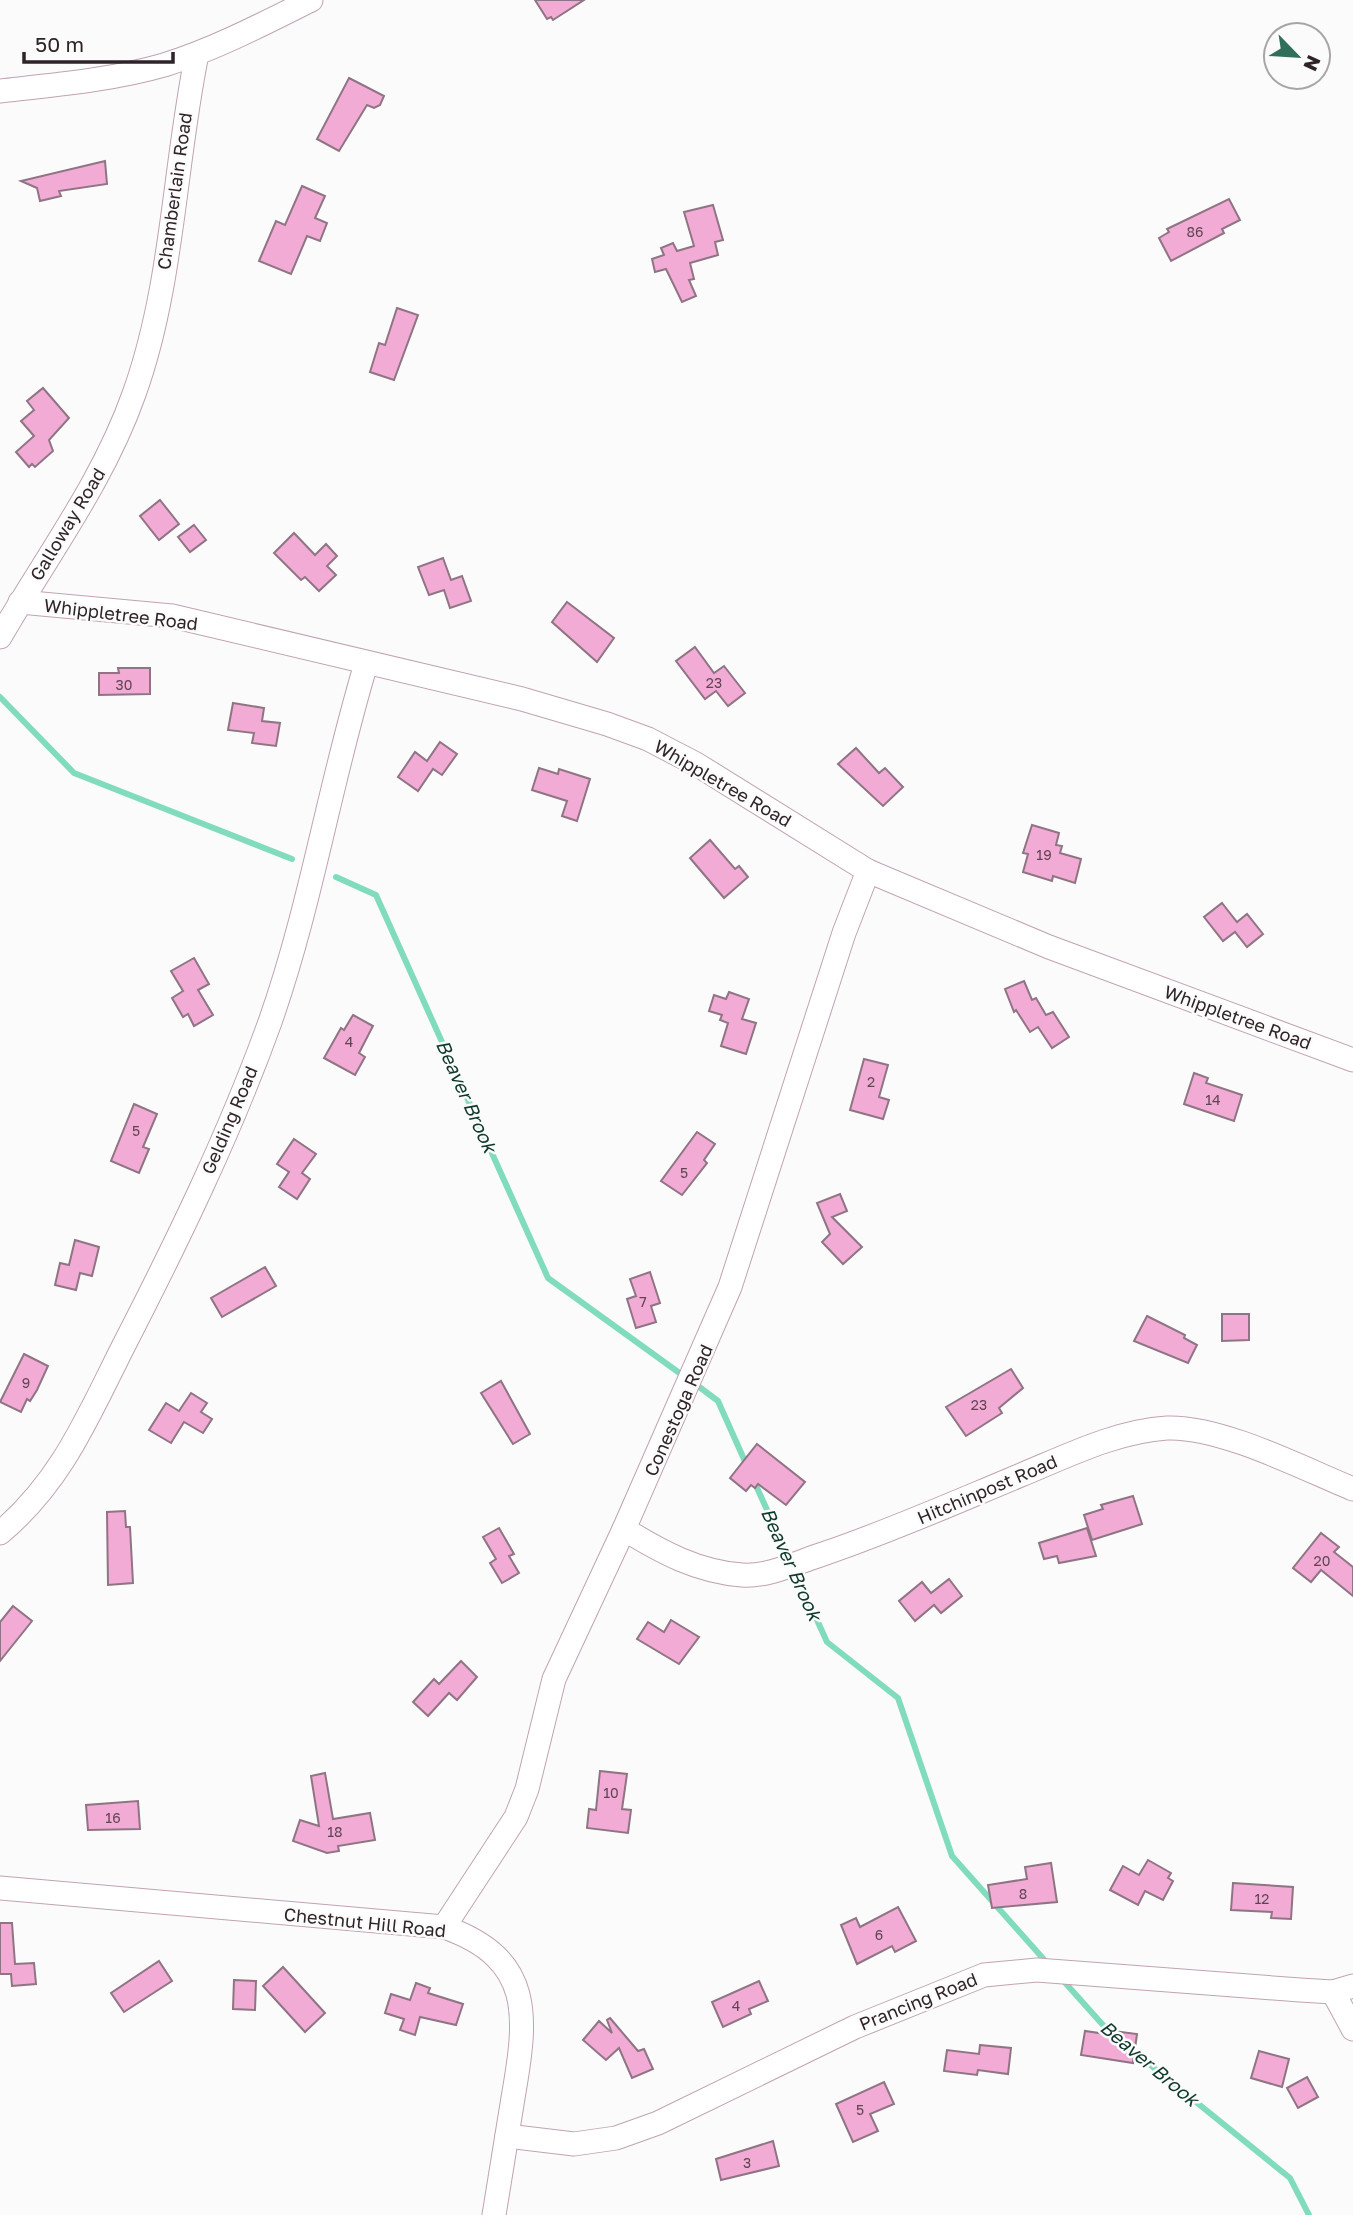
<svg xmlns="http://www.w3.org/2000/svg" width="1353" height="2215" viewBox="0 0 1353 2215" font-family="'Golos Text',sans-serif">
<rect width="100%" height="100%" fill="#fbfbfb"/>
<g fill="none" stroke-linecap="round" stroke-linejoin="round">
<!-- stream -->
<g stroke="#81dcbd" stroke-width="6">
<path d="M0,697L74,773L292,859"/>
<path d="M336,877L376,895L548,1278L685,1377"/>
<path d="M694,1383L718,1401L747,1466"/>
<path d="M753,1479L827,1642L898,1698L952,1856L1048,1964"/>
<path d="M1060,1977L1111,2034"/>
<path d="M1128,2047L1290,2178L1309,2215"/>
</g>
</g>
<!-- building -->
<g fill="#f2abd5" stroke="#8f7483" stroke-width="2">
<path d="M535,0H584L553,20L551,17L547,19Z"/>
<path d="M349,78L384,96L380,105L374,108L367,105L339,151L317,139Z"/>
<path d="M105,161L107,184L59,191L61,196L40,201L37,188L21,181Z"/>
<path d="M302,186L325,196L315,218L327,223L320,241L307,236L291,274L259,261L276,221L285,225Z"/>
<path d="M1229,199L1240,220L1222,229L1224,233L1171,261L1159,238L1169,232L1167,229Z"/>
<path d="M713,205L723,240L715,242L718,255L690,263L694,279L689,280L696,296L682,302L666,269L655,272L652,259L664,255L661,248L673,243L677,251L694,246L684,212Z"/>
<path d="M397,308L418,315L394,380L370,372L379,343L385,345Z"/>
<path d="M43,388L69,418L49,440L53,451L35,467L32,464L29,467L16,452L34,436L21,421L34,410L27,401Z"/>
<path d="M160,500L179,524L159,540L140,516Z"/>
<path d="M194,525L206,540L190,552L178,537Z"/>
<path d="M294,533L315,555L326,544L337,556L327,566L336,575L319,591L305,577L301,580L274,553Z"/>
<path d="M443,558L451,580L462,576L471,601L450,608L444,590L429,595L418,567Z"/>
<path d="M567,602L614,638L597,662L552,622Z"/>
<path d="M695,647L714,673L724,666L745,693L728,706L716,691L705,699L676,661Z"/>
<path d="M118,668H150V694L99,695V673H119Z"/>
<path d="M233,703L264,708L262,721L280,723L276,746L252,743L254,733L228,730Z"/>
<path d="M440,742L457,754L442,775L433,769L418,791L398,777L415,752L427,761Z"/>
<path d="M856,748L879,773L885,768L903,787L883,806L838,764Z"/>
<path d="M539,768L558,774L559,769L590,779L577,821L562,816L567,801L532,790Z"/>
<path d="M1032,825L1059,833L1056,845L1062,846L1060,853L1081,859L1075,883L1053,876L1052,881L1023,872L1028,854L1023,853Z"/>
<path d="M710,840L735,869L739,866L748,877L724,898L690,858Z"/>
<path d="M1222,903L1237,922L1247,914L1263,934L1247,947L1235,932L1223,941L1204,917Z"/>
<path d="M194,958L209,984L198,990L213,1015L194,1026L188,1014L183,1017L172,998L183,991L171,971Z"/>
<path d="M1024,981L1032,1000L1036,998L1046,1015L1053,1012L1069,1037L1052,1048L1038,1027L1030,1032L1016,1010L1014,1012L1005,989Z"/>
<path d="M729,992L749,999L742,1019L756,1023L746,1054L721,1046L728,1023L720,1020L722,1015L709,1011L714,995L726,999Z"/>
<path d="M353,1015L373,1026L359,1053L365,1057L355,1075L324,1058L341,1028L344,1030Z"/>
<path d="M864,1059L888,1065L879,1097L889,1100L883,1119L850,1110Z"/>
<path d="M1194,1073L1208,1078L1206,1083L1242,1095L1234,1121L1184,1104Z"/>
<path d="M134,1104L157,1114L143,1147L149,1149L139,1173L111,1161Z"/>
<path d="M697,1132L715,1144L704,1160L707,1163L682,1195L661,1181Z"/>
<path d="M294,1139L316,1154L302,1173L310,1179L297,1199L279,1187L289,1172L277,1164Z"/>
<path d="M840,1194L847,1211L832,1217L862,1247L843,1264L822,1242L830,1234L817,1203Z"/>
<path d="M75,1240L99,1247L92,1276L80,1273L76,1290L55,1285L60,1263L69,1265Z"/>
<path d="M265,1267L276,1286L222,1317L211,1298Z"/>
<path d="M650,1272L660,1303L651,1306L656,1322L636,1328L627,1299L636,1296L630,1279Z"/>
<path d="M1222,1314H1249V1340L1222,1341Z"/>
<path d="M1147,1316L1185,1335L1184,1338L1197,1345L1188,1363L1134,1341Z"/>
<path d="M24,1354L48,1366L37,1390L30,1401L27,1399L21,1412L0,1402Z"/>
<path d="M1011,1369L1023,1388L999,1408L1002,1413L966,1436L946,1407Z"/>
<path d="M501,1381L530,1434L513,1444L481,1393Z"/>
<path d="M191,1393L207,1403L201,1412L212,1419L203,1433L184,1422L171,1443L149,1430L166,1403L179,1411Z"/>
<path d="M757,1444L805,1482L786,1505L758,1484L755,1488L751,1485L746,1491L730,1478Z"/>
<path d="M1133,1496L1142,1524L1092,1540L1084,1515L1103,1509L1101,1505Z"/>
<path d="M125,1511L126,1527H130L133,1583L108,1585L107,1512Z"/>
<path d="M499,1528L514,1554L509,1556L519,1573L502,1583L490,1563L496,1559L483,1537Z"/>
<path d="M1087,1528L1096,1556L1059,1563L1057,1556L1044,1559L1039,1543Z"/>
<path d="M1321,1533L1339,1547L1334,1552L1353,1567V1596L1321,1570L1311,1582L1293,1568Z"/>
<path d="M949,1579L962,1596L941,1613L934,1605L915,1621L899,1601L922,1582L931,1593Z"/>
<path d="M13,1606L32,1621L0,1661V1622Z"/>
<path d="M671,1620L699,1637L679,1664L637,1639L648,1622L664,1632Z"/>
<path d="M461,1661L477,1677L457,1700L449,1693L428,1716L413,1702L434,1679L439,1684Z"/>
<path d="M600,1771L627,1774L622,1809L631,1810L628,1833L587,1828L589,1809L596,1810Z"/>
<path d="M325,1773L333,1819L370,1813L375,1840L338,1846L339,1851L327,1853L293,1841L300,1820L319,1826L311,1776Z"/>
<path d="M138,1801L140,1829L88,1830L86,1805Z"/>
<path d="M1148,1860L1171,1873L1168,1878L1173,1881L1163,1900L1145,1891L1138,1905L1110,1890L1123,1866L1139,1875Z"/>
<path d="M1051,1863L1057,1902L992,1908L988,1885L1027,1879L1025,1867Z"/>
<path d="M1233,1883L1293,1887L1291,1919L1271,1918L1272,1912L1231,1910Z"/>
<path d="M898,1907L916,1941L895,1952L892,1946L857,1964L841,1925L856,1918L860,1927Z"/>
<path d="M0,1923H12L15,1964L34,1963L36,1984L12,1986L11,1974H0Z"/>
<path d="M159,1961L172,1981L124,2012L111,1993Z"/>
<path d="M283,1967L325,2013L305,2032L263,1986Z"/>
<path d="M234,1980L256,1981L255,2010L233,2009Z"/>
<path d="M759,1981L768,2001L749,2009L751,2014L723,2027L712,2002Z"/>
<path d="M416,1983L430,1988L428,1993L463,2004L456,2025L420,2017L415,2035L400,2030L404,2019L385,2013L391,1994L410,2000Z"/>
<path d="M610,2018L638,2051L644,2049L653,2069L632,2078L619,2048L606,2060L583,2040L599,2021L612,2033L607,2020Z"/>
<path d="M1106,2030L1137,2034L1133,2063L1081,2055L1085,2031L1106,2034Z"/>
<path d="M980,2045L1011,2048L1008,2074L978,2070L977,2075L944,2071L947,2050L979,2054Z"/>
<path d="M1259,2051L1289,2059L1282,2087L1251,2078Z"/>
<path d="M1307,2077L1318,2097L1298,2108L1287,2088Z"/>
<path d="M884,2082L894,2104L870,2114L878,2131L853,2142L836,2104Z"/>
<path d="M773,2141L779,2166L721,2180L716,2159Z"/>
</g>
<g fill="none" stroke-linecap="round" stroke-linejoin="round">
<defs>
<g id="minor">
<path d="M0,91C54,85 112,80 164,65C215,49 263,24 311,0"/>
<path d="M20,602L172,616L522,699L607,724L648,739L696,764L868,871L1049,947L1353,1060"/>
<path d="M0,637C46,557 103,482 134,394C173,286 174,166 197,54"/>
<path d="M624,1529C661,1552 698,1572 742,1575C769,1577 798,1562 823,1554C891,1531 956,1502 1021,1475C1067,1456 1117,1431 1167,1428C1221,1426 1302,1468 1353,1489"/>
<path d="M0,1533C62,1481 88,1416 124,1345C178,1240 230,1133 270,1022C311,906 330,782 366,664"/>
<path d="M0,1888L444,1927C535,1959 527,2017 513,2098C507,2137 500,2176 494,2215"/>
<path d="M444,1927L516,1817L527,1789L554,1679L624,1529L730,1287L844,933L868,871"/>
<path d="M1333,1992L1353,2029"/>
<path d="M507,2136L574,2144L616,2138L658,2123L855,2027L984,1975L1037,1970L1300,1990L1333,1992L1353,1986"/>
</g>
</defs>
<!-- minor casing -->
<use href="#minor" stroke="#c0a3b3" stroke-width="25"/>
<!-- minor -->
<use href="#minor" stroke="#fff" stroke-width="23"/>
</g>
<g text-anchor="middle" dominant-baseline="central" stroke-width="5" stroke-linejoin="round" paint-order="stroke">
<!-- number labels -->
<g font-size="14" fill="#5f4554">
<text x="1195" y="231">86</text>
<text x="714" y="682">23</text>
<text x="124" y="684">30</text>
<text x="1044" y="854">19</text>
<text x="349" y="1041">4</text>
<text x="871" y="1081">2</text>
<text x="1213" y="1099">14</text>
<text x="136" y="1130">5</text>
<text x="684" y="1172">5</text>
<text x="643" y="1301">7</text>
<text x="26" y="1382">9</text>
<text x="979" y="1404">23</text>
<text x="1322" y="1560">20</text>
<text x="611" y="1792">10</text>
<text x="113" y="1817">16</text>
<text x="335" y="1831">18</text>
<text x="1023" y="1893">8</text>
<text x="1262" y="1898">12</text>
<text x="879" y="1934">6</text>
<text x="736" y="2005">4</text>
<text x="860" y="2109">5</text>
<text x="747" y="2162">3</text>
</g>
<!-- street labels -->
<g font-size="18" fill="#2e2329" stroke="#fbfbfb">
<text transform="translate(174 191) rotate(-82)">Chamberlain Road</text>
<text transform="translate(67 524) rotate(-59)">Galloway Road</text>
<text transform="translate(121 614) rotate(7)">Whippletree Road</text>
<text transform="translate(723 783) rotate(30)">Whippletree Road</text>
<text transform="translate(1238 1017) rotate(20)">Whippletree Road</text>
<text transform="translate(229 1120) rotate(-67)">Gelding Road</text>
<text transform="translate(678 1410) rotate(-66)">Conestoga Road</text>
<text transform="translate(987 1489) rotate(-23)">Hitchinpost Road</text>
<text transform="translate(365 1922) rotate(6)">Chestnut Hill Road</text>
<text transform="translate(918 2001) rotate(-22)">Prancing Road</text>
</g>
<!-- water labels -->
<g font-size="19" font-style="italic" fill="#0f392d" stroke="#fbfbfb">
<text transform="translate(467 1096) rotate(66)">Beaver Brook</text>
<text transform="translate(792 1564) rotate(66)">Beaver Brook</text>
<text transform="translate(1150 2063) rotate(40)">Beaver Brook</text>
</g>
</g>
<!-- north arrow -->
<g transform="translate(1297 56) rotate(115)"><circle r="33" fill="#fbfbfb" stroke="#a9a5a7" stroke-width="2"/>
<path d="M0-5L12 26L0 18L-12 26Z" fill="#316f5b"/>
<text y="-10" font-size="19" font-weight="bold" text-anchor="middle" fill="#2e2329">N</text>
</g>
<!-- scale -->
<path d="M24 52v10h149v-10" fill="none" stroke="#2e2329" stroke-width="3.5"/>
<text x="35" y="52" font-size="21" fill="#2e2329" stroke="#fbfbfb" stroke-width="5" paint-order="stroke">50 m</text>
</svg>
